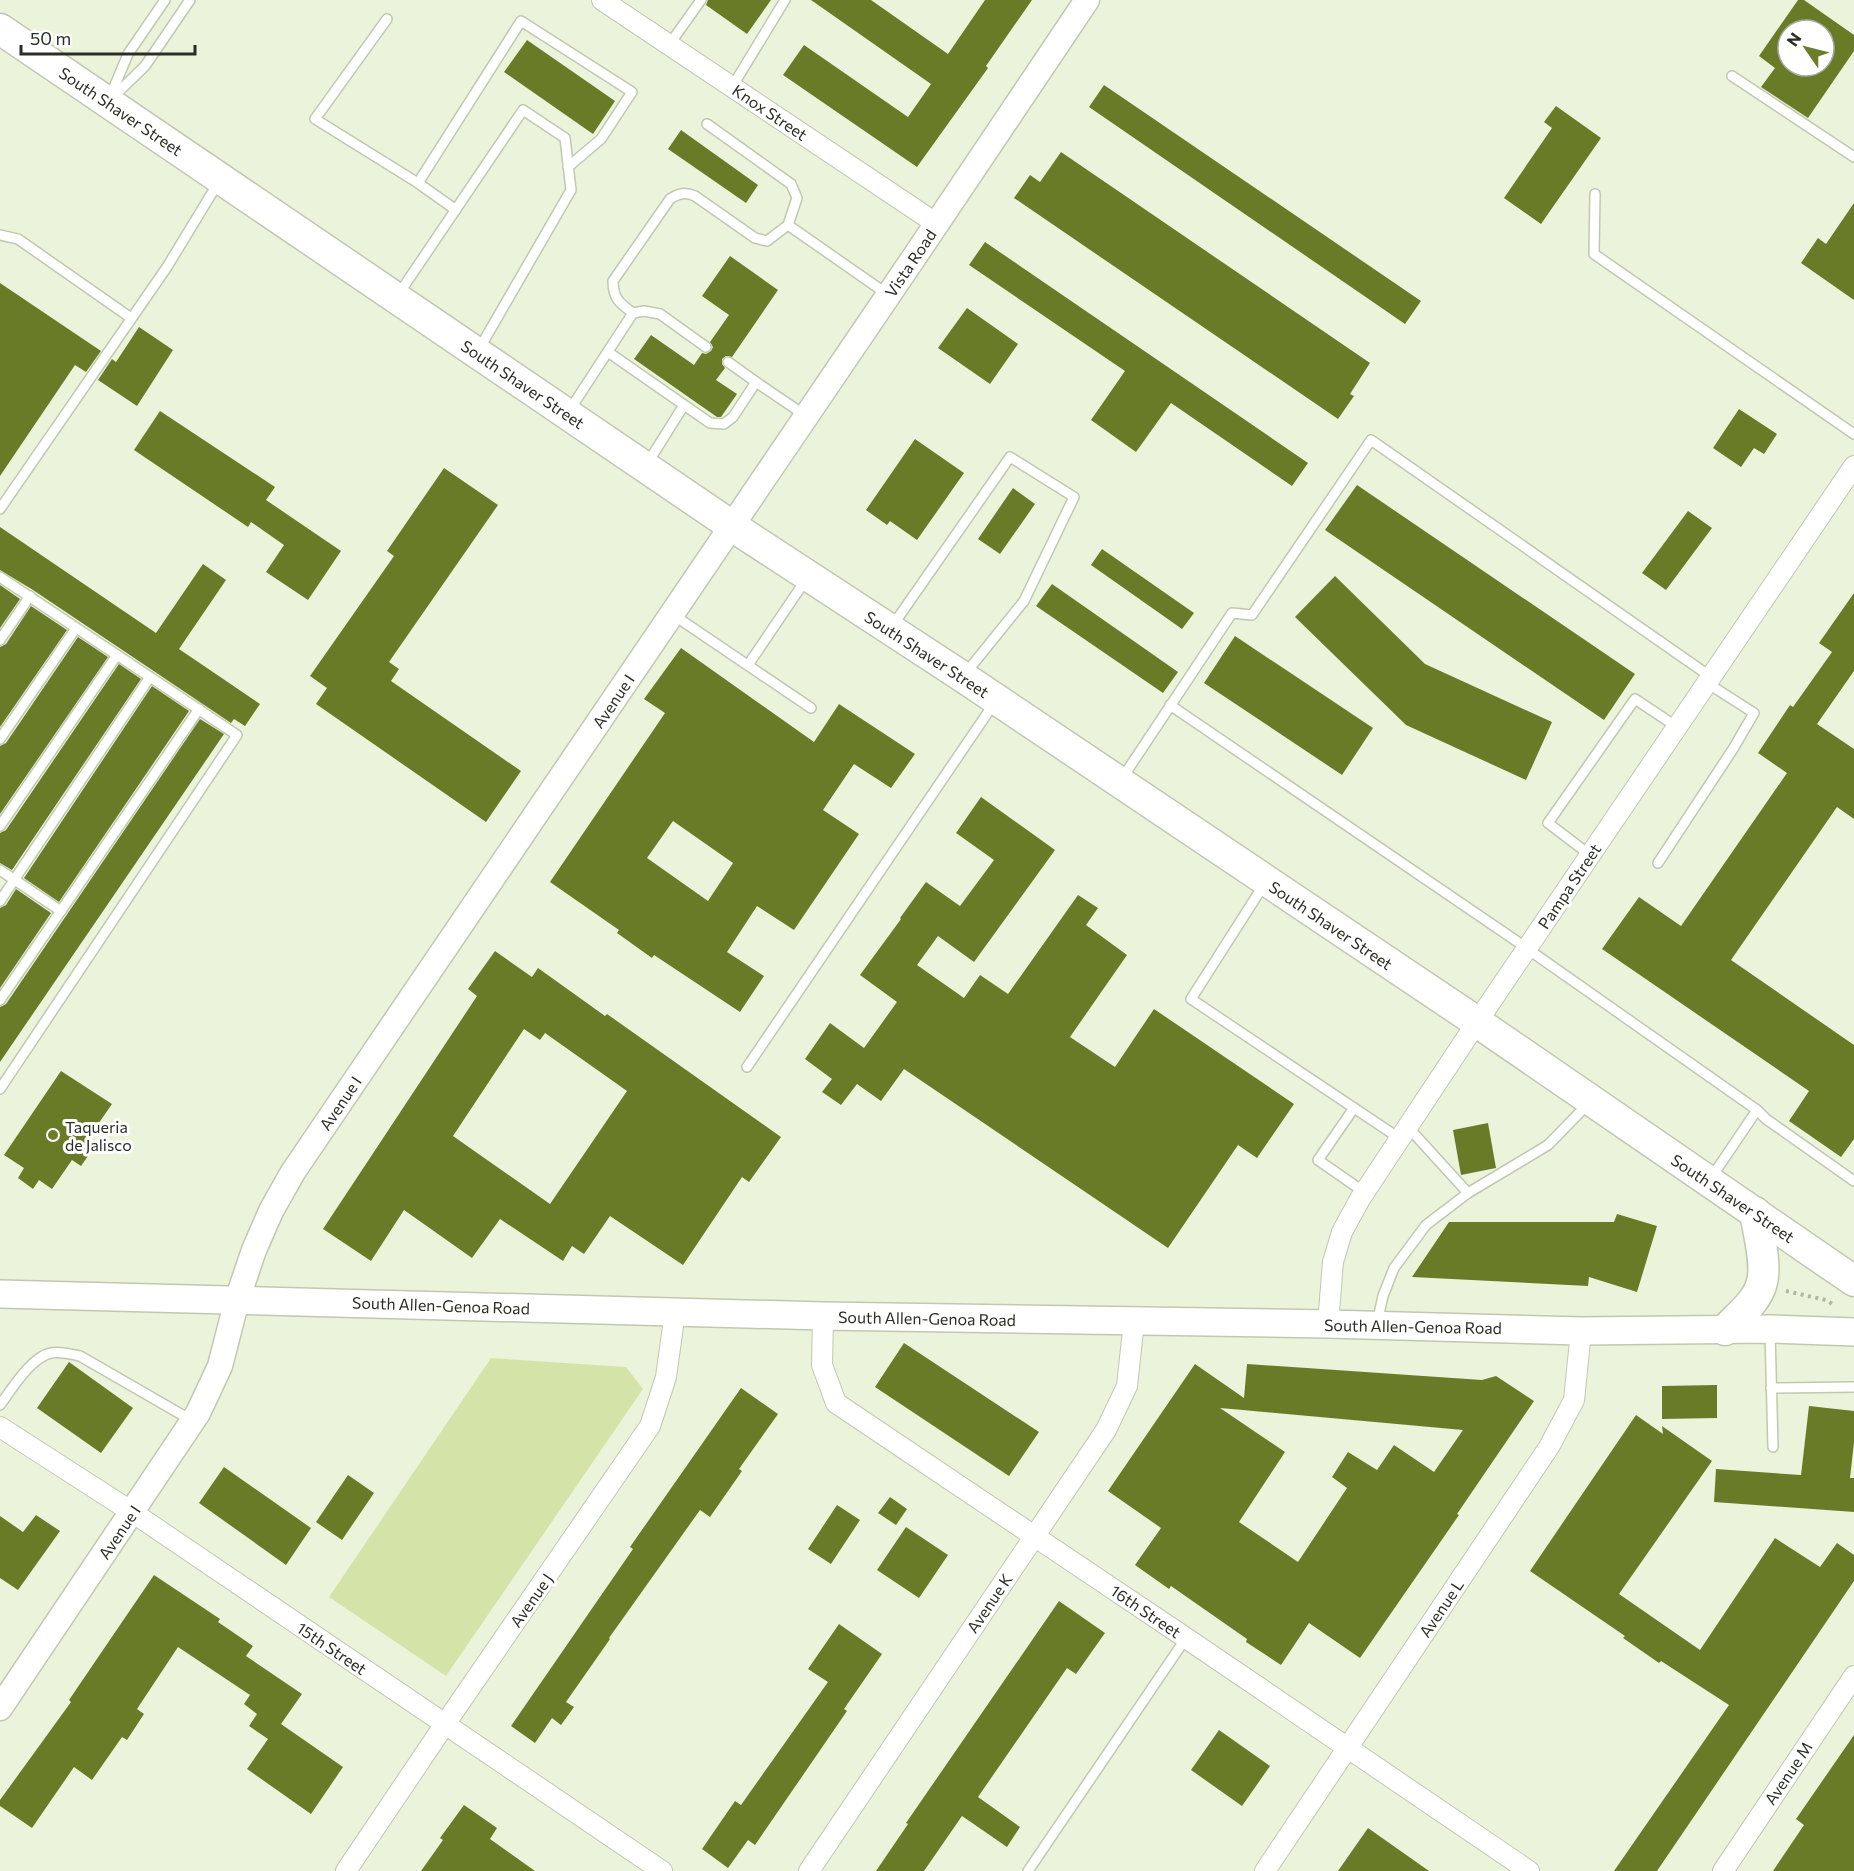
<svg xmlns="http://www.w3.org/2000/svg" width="1854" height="1871" viewBox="0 0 1854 1871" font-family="Commissioner,sans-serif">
<rect width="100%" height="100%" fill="#ecf3db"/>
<!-- green -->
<path fill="#d4e4a9" d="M491,1358L626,1367L643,1389L446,1676L329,1597Z"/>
<!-- building -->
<g fill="#6a7b28" fill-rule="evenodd">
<path d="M708,0H771L747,34L706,5Z"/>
<path d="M811,0H871L948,54L985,0H1032L986,66L988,68L917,167L783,75L804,45L908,117L931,84Z"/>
<path d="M1798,0H1804L1854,35V51L1808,118L1761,87L1775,68L1759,56ZM1788,30H1824V66H1788Z"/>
<path d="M527,40L615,101L593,134L504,72Z"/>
<path d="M1104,85L1421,301L1405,324L1089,107Z"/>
<path d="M1556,106L1601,138L1541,224L1504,198L1552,128L1544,122Z"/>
<path d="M681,130L758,185L746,203L668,149Z"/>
<path d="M1061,152L1370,363L1350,394L1354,396L1338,419L1014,198L1030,175L1040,182Z"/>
<path d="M1854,203V300L1801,263L1818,238L1826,244Z"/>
<path d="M985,242L1308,463L1292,486L1171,403L1136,452L1091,420L1125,371L969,265Z"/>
<path d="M730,256L778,290L732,357L726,356L722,359V364L725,368L716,380L737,394L721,417H717L634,359L651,335L694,365L702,353L706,354L711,351L713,347L710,342L729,315L702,296Z"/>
<path d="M0,283L101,351L86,372L75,365L0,476Z"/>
<path d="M967,308L1018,344L990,384L938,348Z"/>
<path d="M139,327L173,350L137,406L98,380L112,359L116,362Z"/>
<path d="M1739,409L1777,434L1764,454L1754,448L1741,467L1713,448Z"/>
<path d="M160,411L275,487L266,500L341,551L308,600L266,572L284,545L251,522L248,527L134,450Z"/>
<path d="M915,439L964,473L917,540L890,521L887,525L866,510Z"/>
<path d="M444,468L498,505L389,662L399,669L391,681L521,771L486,822L316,704L327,688L310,676L394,556L387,551Z"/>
<path d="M1357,485L1635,674L1604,720L1325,530Z"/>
<path d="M1013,488L1035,504L1000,554L978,539Z"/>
<path d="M1688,511L1712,528L1666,590L1642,573Z"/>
<path d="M0,527L156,633L203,564L226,580L179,649L260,704L245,726L234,719L231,723L33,590L0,570Z"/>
<path d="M1102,549L1194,613L1182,629L1091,565Z"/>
<path d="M1335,576L1425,664L1552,722L1526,780L1406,725L1295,617Z"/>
<path d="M1052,584L1178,672L1163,693L1036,606Z"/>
<path d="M0,585L20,599L0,628Z"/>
<path d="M1854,593V671L1817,724L1854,749V819L1837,807L1731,960L1854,1045V1139L1841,1157L1789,1121L1809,1091L1602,949L1639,897L1681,926L1787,773L1758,753L1790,705L1793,707L1832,652L1819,643Z"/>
<path d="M31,606L67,630L0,727V647L6,644Z"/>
<path d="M1235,636L1373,728L1342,775L1204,683Z"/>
<path d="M78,637L108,657L0,814V746L6,743Z"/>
<path d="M681,648L814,742L839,704L915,754L891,788L854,764L823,810L859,834L794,930L757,906L727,952L764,976L740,1012L654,955L652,958L617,933L619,930L550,882L665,713L644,699ZM673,821L733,863L708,901L647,858Z"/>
<path d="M119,664L141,679L12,870L0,863V833L6,830Z"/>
<path d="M152,686L189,711L59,902L24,878Z"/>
<path d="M200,719L224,734L0,1062V1007L6,1004Z"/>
<path d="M981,797L1055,850L974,962L938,936L917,965L964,998L980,975L1008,994L1078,895L1098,908L1086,925L1127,955L1070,1037L1115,1067L1154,1009L1294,1104L1257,1158L1238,1145L1168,1248L904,1069L881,1101L857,1084L841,1105L822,1092L832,1079L805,1059L830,1023L864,1048L897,1002L860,975L901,919L900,918L926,882L960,906L994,860L956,833Z"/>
<path d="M16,889L51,913L0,988V908L6,905Z"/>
<path d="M495,951L532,977L538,968L605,1016L607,1014L781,1137L749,1182L742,1177L683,1265L610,1216L584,1254L572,1246L563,1261L500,1219L472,1258L404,1210L371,1261L323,1229L477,996L468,989ZM524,1029L540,1040L545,1033L627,1091L550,1204L453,1136Z"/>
<path d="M61,1071L112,1104L85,1143L93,1149L81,1166L72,1160L52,1189L39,1180L33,1189L18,1178L24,1168L4,1155Z"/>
<path d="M1488,1123L1496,1168L1461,1175L1453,1130Z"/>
<path d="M1617,1214L1657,1226L1637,1292L1589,1277L1588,1286L1412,1277L1449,1222H1614Z"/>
<path d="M904,1343L1039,1432L1009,1476L875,1387Z"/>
<path d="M69,1362L133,1408L101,1453L37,1408Z"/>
<path d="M1195,1364L1244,1398L1247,1364L1482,1380L1496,1376L1534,1401L1457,1514L1459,1515L1360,1658L1309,1623L1281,1665L1246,1642L1247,1639L1171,1586L1169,1589L1135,1565L1161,1528L1108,1491ZM1220,1408L1243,1410L1463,1430L1434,1472L1394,1445L1377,1470L1348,1452L1332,1477L1347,1488L1298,1562L1239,1522L1285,1452Z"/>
<path d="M1717,1385V1418L1662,1419V1386Z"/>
<path d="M741,1388L778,1414L739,1469L742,1471L710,1517L700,1510L609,1638L610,1639L566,1702L574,1707L561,1725L552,1718L535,1743L511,1726L633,1549L630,1547Z"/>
<path d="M1809,1406L1854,1411V1442L1850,1478H1854V1512L1714,1502L1716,1469L1801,1475Z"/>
<path d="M1636,1415L1663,1434L1662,1426L1712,1461L1619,1594L1700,1650L1775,1538L1820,1567L1837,1543L1854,1555V1581L1657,1871H1614L1729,1705L1661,1661L1659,1663L1623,1638L1625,1636L1530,1571Z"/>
<path d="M224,1467L311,1528L286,1565L199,1503Z"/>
<path d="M348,1475L374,1493L342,1540L316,1522Z"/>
<path d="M890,1497L907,1509L896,1525L878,1513Z"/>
<path d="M837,1505L860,1520L831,1564L808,1549Z"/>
<path d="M36,1515L60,1531L18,1590L0,1578V1516L23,1532Z"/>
<path d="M906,1527L948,1555L919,1598L877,1570Z"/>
<path d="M154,1575L220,1619L218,1622L253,1646L246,1656L302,1694L281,1724L343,1767L311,1814L247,1769L268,1739L249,1726L257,1714L244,1704L250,1695L178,1647L137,1709L144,1714L127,1740L122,1737L92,1780L74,1767L32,1828L0,1806V1800L71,1702L69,1700Z"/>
<path d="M1059,1601L1105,1633L1076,1674L1067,1668L978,1797L1020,1827L1007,1847L962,1816L924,1871H876L908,1824L906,1823Z"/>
<path d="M839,1624L882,1654L844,1709L847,1711L755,1845L748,1840L728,1868L702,1849L735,1801L741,1805L828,1682L808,1669Z"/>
<path d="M1219,1730L1270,1766L1242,1806L1191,1770Z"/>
<path d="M1854,1735V1871H1773L1804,1825L1796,1819Z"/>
<path d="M464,1805L497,1828L490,1839L535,1871H421L443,1840L440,1838Z"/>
<path d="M1368,1828L1429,1871H1338Z"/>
</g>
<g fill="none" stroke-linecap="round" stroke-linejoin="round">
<defs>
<g id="service">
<path d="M387,19L315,119L418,183L456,210"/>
<path d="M669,45L701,0"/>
<path d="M1732,76L1854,157"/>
<path d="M732,87L785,0"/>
<path d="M110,97L128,54L165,0"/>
<path d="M112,98L145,66L190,0"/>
<path d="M707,124L791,184L797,198L788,225L887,294"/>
<path d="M418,183L521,21L632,92L601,139L568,167"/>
<path d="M1595,194L1594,254L1854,434"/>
<path d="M0,235L18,239L131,318"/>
<path d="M398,295L523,110L565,138L571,190L478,351"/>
<path d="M633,313L644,311L660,314L706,347"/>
<path d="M608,352L710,423L724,424L733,417L756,382L806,416"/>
<path d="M728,362L756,382"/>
<path d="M569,411L633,313C619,303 613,298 613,281L670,199C679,193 685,192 695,196L755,238L767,241L788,225"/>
<path d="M647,464L684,405"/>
<path d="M0,509L167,267L218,183"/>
<path d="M0,577L237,735L0,1089"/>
<path d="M672,614L811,708"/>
<path d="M893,625L1010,457L1074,497L1024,601L965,674"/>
<path d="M0,640L30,596"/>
<path d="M748,665L807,578"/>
<path d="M1170,705L1512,938L1757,1110L1711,1178"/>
<path d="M0,739L76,628"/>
<path d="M1121,780L1232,613L1252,615L1371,440L1711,677"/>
<path d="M0,826L117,655"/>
<path d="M1590,855L1548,823L1635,699L1677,727"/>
<path d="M1658,863L1733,749L1754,713L1707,683"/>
<path d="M0,870L61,911"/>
<path d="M1265,883L1191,999L1399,1138"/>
<path d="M0,901L150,677"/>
<path d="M0,1000L199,709"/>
<path d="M747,1067L995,702"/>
<path d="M1354,1108L1318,1160L1364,1192"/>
<path d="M1757,1110L1766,1119L1854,1181"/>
<path d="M1407,1126L1468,1193"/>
<path d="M1377,1323L1383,1296L1394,1268L1426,1225L1468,1193L1548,1145L1589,1103"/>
<path d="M1770,1332L1773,1447"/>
<path d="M1771,1388L1854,1387"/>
<path d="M0,1405C12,1389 31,1357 51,1353C60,1351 71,1354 80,1356L191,1420"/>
<path d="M1028,1871L1186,1638"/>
</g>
<g id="minor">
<path d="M602,0L937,224"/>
<path d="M823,1316L822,1365L836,1403L1186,1638L1529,1871"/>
<path d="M1328,1324L1333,1262L1342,1232L1360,1199L1477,1022L1854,466"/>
<path d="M0,1427L132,1512L662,1871"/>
<path d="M346,1871L445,1724L650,1426L666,1377L675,1312"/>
<path d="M809,1871L1106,1430L1127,1386L1134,1321"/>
<path d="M1265,1871L1549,1447L1574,1400L1581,1331"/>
<path d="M1723,1871L1854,1676"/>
</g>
<path id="tertiary" d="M0,1708L198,1413L220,1366L237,1300L254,1250L271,1211L293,1172L915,256L1087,0"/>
<path id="secondary" d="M0,1294L823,1316L1328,1324L1581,1331L1770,1329L1854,1332"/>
<g id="primary">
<path d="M0,29L732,526L963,677L1477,1022L1854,1281"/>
<path d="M1725,1330C1738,1316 1758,1301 1762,1282C1767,1263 1758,1232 1755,1212"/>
</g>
</defs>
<!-- service casing -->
<use href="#service" stroke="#c1c8b1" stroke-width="12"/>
<!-- minor casing -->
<use href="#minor" stroke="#c1c8b1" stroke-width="22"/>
<!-- tertiary casing -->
<use href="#tertiary" stroke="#c1c8b1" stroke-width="27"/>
<!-- secondary casing -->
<use href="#secondary" stroke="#c1c8b1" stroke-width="30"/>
<!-- primary casing -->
<use href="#primary" stroke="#c1c8b1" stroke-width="33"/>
<!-- path -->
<path stroke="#b1b7a4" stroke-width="4" stroke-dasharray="3 4.5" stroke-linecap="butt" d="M1786,1291L1826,1300L1834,1305"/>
<!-- service -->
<use href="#service" stroke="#fff" stroke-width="9"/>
<!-- minor -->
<use href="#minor" stroke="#fff" stroke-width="20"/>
<!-- tertiary -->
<use href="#tertiary" stroke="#fff" stroke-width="24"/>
<!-- secondary -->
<use href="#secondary" stroke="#fff" stroke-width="27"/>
<!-- primary -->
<use href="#primary" stroke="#fff" stroke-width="30"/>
</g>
<!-- markers -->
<circle fill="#6b7c2a" stroke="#fff" stroke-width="2" cx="53" cy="1135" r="6"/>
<g text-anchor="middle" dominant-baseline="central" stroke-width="6" stroke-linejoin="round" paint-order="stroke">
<!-- street labels -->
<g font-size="16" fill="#2b2e25" stroke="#fff">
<text transform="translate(121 111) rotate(34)">South Shaver Street</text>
<text transform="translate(770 112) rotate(34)">Knox Street</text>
<text transform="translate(910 263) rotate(-56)">Vista Road</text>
<text transform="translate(523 384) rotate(34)">South Shaver Street</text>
<text transform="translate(927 654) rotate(33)">South Shaver Street</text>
<text transform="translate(613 701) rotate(-56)">Avenue I</text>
<text transform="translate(1569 886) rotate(-56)">Pampa Street</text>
<text transform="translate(1331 925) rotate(34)">South Shaver Street</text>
<text transform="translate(340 1103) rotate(-56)">Avenue I</text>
<text transform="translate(1733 1198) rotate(34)">South Shaver Street</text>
<text transform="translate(441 1305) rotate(2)">South Allen-Genoa Road</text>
<text transform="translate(927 1318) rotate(1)">South Allen-Genoa Road</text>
<text transform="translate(1413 1326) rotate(1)">South Allen-Genoa Road</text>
<text transform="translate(119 1532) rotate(-56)">Avenue I</text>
<text transform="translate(531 1600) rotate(-55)">Avenue J</text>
<text transform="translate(989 1603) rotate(-56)">Avenue K</text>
<text transform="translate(1441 1608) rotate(-56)">Avenue L</text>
<text transform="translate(1146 1611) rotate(34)">16th Street</text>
<text transform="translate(332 1648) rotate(34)">15th Street</text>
<text transform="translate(1788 1773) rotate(-56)">Avenue M</text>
</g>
<!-- poi labels -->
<g font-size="16" fill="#2b2e25" stroke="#fff" text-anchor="start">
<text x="65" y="1126">Taqueria<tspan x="65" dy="18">de Jalisco</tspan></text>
</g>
</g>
<!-- north arrow -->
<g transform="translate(1806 48) rotate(305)"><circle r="28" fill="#ffffff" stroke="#aaaba8" stroke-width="1.5"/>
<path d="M0-4.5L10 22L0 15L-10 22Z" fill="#6b7c2a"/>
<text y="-9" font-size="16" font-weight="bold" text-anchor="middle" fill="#2b2e25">N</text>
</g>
<!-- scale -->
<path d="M21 45v9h174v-9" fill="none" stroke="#2b2e25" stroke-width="3"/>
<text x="30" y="45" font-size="18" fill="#2b2e25" stroke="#ffffff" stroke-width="4.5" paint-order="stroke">50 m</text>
</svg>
